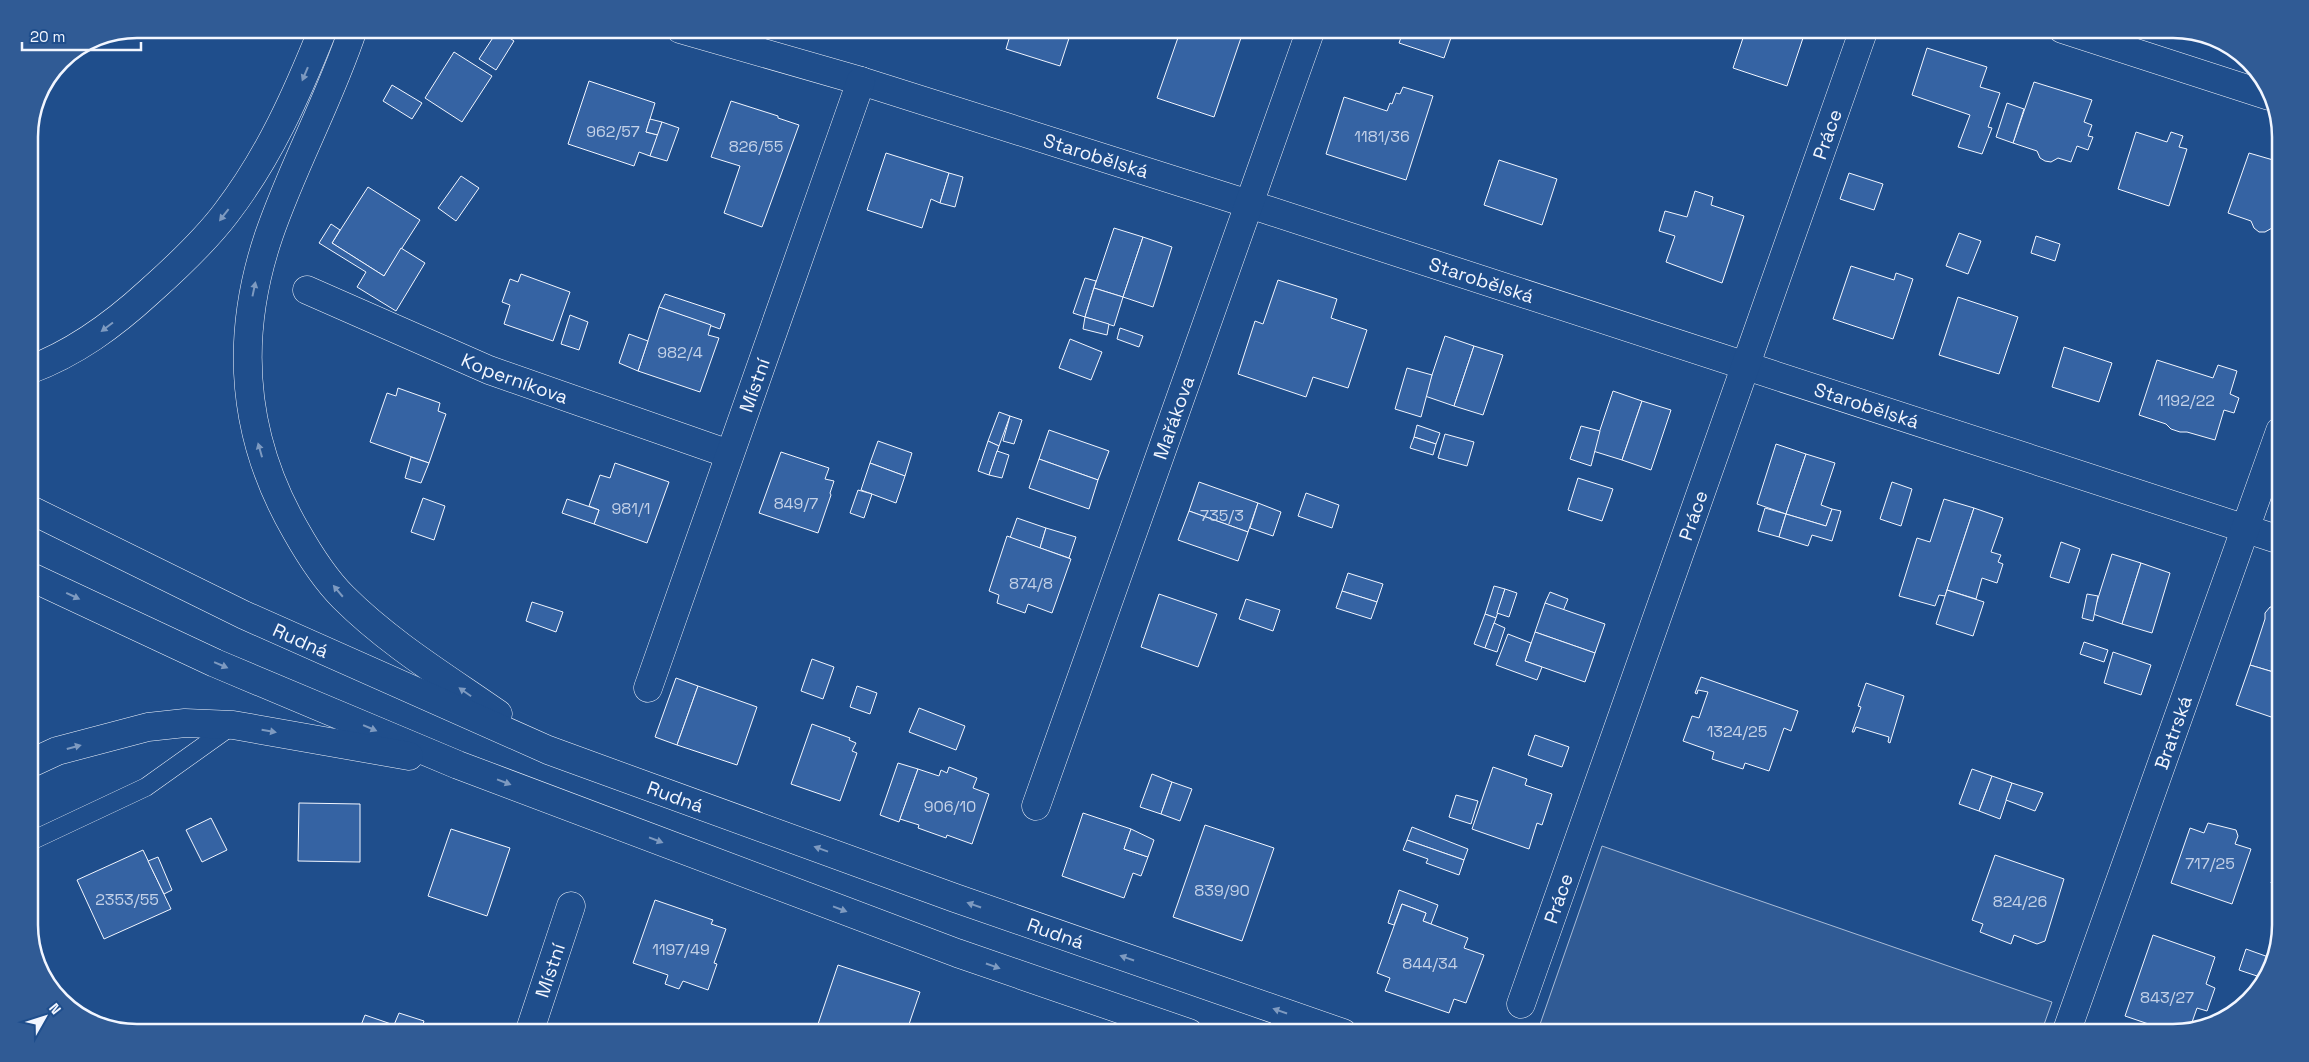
<svg xmlns="http://www.w3.org/2000/svg" width="2309" height="1062" viewBox="0 0 2309 1062" font-family="'Space Grotesk',sans-serif">
<rect width="100%" height="100%" fill="#1f4e8c"/>
<!-- built -->
<path fill="#305b95" stroke="#a8bbd7" d="M1602,846L2052,1002L2041,1033H1537Z"/>
<!-- building -->
<g fill="#3563a3" stroke="#f2f6ff">
<path d="M1012,29H1072L1060,66L1006,49Z"/>
<path d="M1181,29H1244L1214,117L1157,98Z"/>
<path d="M1404,29H1454L1444,58L1399,43Z"/>
<path d="M1746,29H1806L1787,86L1733,68Z"/>
<path d="M498,30L514,41L496,70L479,59Z"/>
<path d="M1927,48L1987,67L1980,87L2000,93L1988,127L1992,128L1982,154L1958,147L1970,115L1912,95Z"/>
<path d="M454,52L492,76L462,122L425,98Z"/>
<path d="M589,81L655,103L646,132L658,135L650,156L639,152L634,166L568,144Z"/>
<path d="M2034,82L2092,100L2084,122L2092,125L2088,136L2093,137L2088,150L2077,146L2071,162L2058,158L2051,162L2045,161L2040,158L2037,151L2013,143Z"/>
<path d="M392,85L422,103L412,119L383,101Z"/>
<path d="M1403,87L1433,96L1406,180L1326,154L1344,97L1387,111L1390,103L1392,104L1396,93L1400,94Z"/>
<path d="M731,101L778,116V118L799,125L762,227L724,213L740,166L711,157Z"/>
<path d="M2007,103L2024,109L2013,143L1996,137Z"/>
<path d="M650,119L662,122L658,135L646,132Z"/>
<path d="M662,122L679,128L667,161L650,156Z"/>
<path d="M2136,132L2167,142L2171,132L2183,136L2179,147L2187,149L2169,206L2118,189Z"/>
<path d="M886,153L949,173L940,203L931,199L922,228L867,210Z"/>
<path d="M2249,153L2280,162V230L2272,228L2265,232H2259L2254,228L2251,221L2228,213Z"/>
<path d="M1499,160L1557,179L1542,225L1484,205Z"/>
<path d="M949,173L963,177L955,207L940,203Z"/>
<path d="M1849,173L1883,184L1874,210L1840,199Z"/>
<path d="M461,176L479,188L456,221L438,208Z"/>
<path d="M368,187L420,220L384,276L332,243Z"/>
<path d="M1695,191L1713,197L1711,205L1744,216L1722,283L1666,262L1675,236L1659,231L1665,211L1687,217Z"/>
<path d="M331,224L340,230L332,243L384,276L401,248L425,263L396,311L357,287L366,272L319,243Z"/>
<path d="M1114,228L1143,237L1123,297L1094,288Z"/>
<path d="M1959,233L1981,241L1968,274L1946,266Z"/>
<path d="M2036,236L2060,244L2055,261L2031,253Z"/>
<path d="M1143,237L1172,247L1153,307L1123,297Z"/>
<path d="M1851,266L1894,280L1896,273L1913,279L1893,339L1833,319Z"/>
<path d="M521,274L570,292L553,341L504,324L510,305L502,302L510,279L518,282Z"/>
<path d="M1085,278L1096,281L1085,317L1073,313Z"/>
<path d="M1278,280L1337,299L1331,318L1367,330L1348,388L1313,377L1306,397L1238,374L1255,321L1263,324Z"/>
<path d="M1094,288L1123,297L1114,326L1085,317Z"/>
<path d="M665,294L725,314L720,329L659,307Z"/>
<path d="M1958,297L2018,317L1999,374L1939,355Z"/>
<path d="M659,307L711,325L708,335L719,338L700,392L638,371Z"/>
<path d="M570,315L588,322L579,350L561,344Z"/>
<path d="M1085,317L1109,324L1107,335L1083,329Z"/>
<path d="M1120,328L1143,336L1139,347L1117,339Z"/>
<path d="M629,334L648,341L638,371L619,363Z"/>
<path d="M1445,336L1474,346L1454,406L1425,396Z"/>
<path d="M1070,339L1102,352L1091,380L1059,368Z"/>
<path d="M1474,346L1503,355L1483,415L1454,406Z"/>
<path d="M2064,347L2112,363L2099,402L2052,387Z"/>
<path d="M2157,360L2213,378L2218,365L2237,371L2230,394L2239,398L2234,413L2224,410L2215,440L2187,432H2180L2171,429L2166,424L2139,415Z"/>
<path d="M1407,368L1432,375L1421,417L1395,409Z"/>
<path d="M398,388L440,403L438,411L446,414L429,463L370,442L387,393L396,396Z"/>
<path d="M1613,391L1642,401L1622,460L1593,451Z"/>
<path d="M1642,401L1671,410L1651,470L1622,460Z"/>
<path d="M999,412L1010,416L999,446L988,441Z"/>
<path d="M1010,416L1022,420L1014,444L1003,441Z"/>
<path d="M1417,425L1440,433L1436,444L1414,437Z"/>
<path d="M1581,426L1600,431L1591,466L1570,459Z"/>
<path d="M1049,430L1109,451L1098,480L1039,459Z"/>
<path d="M1445,434L1474,442L1467,466L1438,458Z"/>
<path d="M1414,437L1436,444L1433,455L1410,448Z"/>
<path d="M878,441L912,453L905,476L870,463Z"/>
<path d="M988,441L999,446L989,475L978,471Z"/>
<path d="M1776,444L1806,454L1786,514L1757,504Z"/>
<path d="M997,451L1009,455L1002,478L989,475Z"/>
<path d="M781,452L829,468L825,479L834,481L830,493L831,495L818,533L759,513Z"/>
<path d="M1806,454L1835,463L1821,505L1832,509L1826,526L1786,514Z"/>
<path d="M411,457L429,463L421,483L405,478Z"/>
<path d="M1039,459L1098,480L1089,509L1029,488Z"/>
<path d="M615,463L669,482L647,543L594,524L599,510L589,506L600,475L610,478Z"/>
<path d="M870,463L905,476L896,503L861,490Z"/>
<path d="M1578,478L1613,489L1602,521L1568,510Z"/>
<path d="M1199,482L1258,503L1248,532L1189,511Z"/>
<path d="M1892,482L1912,489L1901,526L1880,519Z"/>
<path d="M858,490L872,494L864,518L850,513Z"/>
<path d="M1306,493L1339,505L1332,528L1298,516Z"/>
<path d="M423,498L445,506L434,540L411,532Z"/>
<path d="M567,499L599,510L594,524L562,513Z"/>
<path d="M1944,499L1974,508L1945,596L1939,595L1935,606L1899,596L1917,538L1930,542Z"/>
<path d="M1258,503L1281,512L1273,536L1250,528Z"/>
<path d="M1765,508L1786,514L1779,537L1758,531Z"/>
<path d="M1974,508L2003,518L1991,552L2001,555L1998,562L2003,564L1997,583L1982,578L1976,599L1947,590Z"/>
<path d="M1832,509L1841,511L1832,541L1812,535L1808,546L1779,537L1786,514L1826,526Z"/>
<path d="M1189,511L1248,532L1238,561L1178,540Z"/>
<path d="M1017,518L1046,528L1040,548L1010,538Z"/>
<path d="M1046,528L1076,537L1069,558L1040,548Z"/>
<path d="M1007,536L1071,559L1052,613L1028,604L1025,613L997,603L999,595L989,591Z"/>
<path d="M2061,542L2080,549L2069,583L2050,577Z"/>
<path d="M2112,554L2141,563L2122,624L2093,614Z"/>
<path d="M2141,563L2170,573L2152,633L2122,624Z"/>
<path d="M1348,573L1383,584L1377,602L1342,591Z"/>
<path d="M1494,586L1505,589L1496,618L1485,614Z"/>
<path d="M1505,589L1517,593L1509,617L1497,613Z"/>
<path d="M1947,590L1984,602L1973,636L1936,624Z"/>
<path d="M1342,591L1377,602L1371,619L1336,608Z"/>
<path d="M1550,592L1568,599L1563,611L1545,603Z"/>
<path d="M1159,594L1217,614L1198,667L1141,647Z"/>
<path d="M2087,594L2098,596L2093,621L2082,618Z"/>
<path d="M1246,599L1280,610L1273,631L1239,619Z"/>
<path d="M532,602L563,612L556,632L526,621Z"/>
<path d="M1545,603L1605,624L1595,653L1535,632Z"/>
<path d="M2270,607H2277L2280,610V674L2250,665L2265,619V613Z"/>
<path d="M1485,614L1496,618L1485,648L1474,644Z"/>
<path d="M1494,623L1505,628L1497,652L1485,648Z"/>
<path d="M1535,632L1595,653L1585,682L1525,661Z"/>
<path d="M1508,634L1531,643L1525,661L1542,667L1537,680L1496,665Z"/>
<path d="M2084,642L2108,650L2104,662L2080,654Z"/>
<path d="M2113,652L2151,665L2141,695L2104,683Z"/>
<path d="M812,659L834,667L823,699L801,691Z"/>
<path d="M2250,665L2280,674V683L2273,703L2280,706V720L2236,705Z"/>
<path d="M1701,677L1798,711L1791,731L1784,728L1769,771L1745,763L1743,769L1712,759L1714,752L1683,741L1692,716L1699,718L1708,692L1698,690L1697,694L1695,693Z"/>
<path d="M676,678L698,686L677,745L655,737Z"/>
<path d="M1866,683L1904,696L1890,743L1888,742L1889,737L1856,727L1854,732H1852L1861,707L1858,706Z"/>
<path d="M698,686L757,707L737,765L677,745Z"/>
<path d="M857,686L877,693L870,714L850,707Z"/>
<path d="M919,708L965,726L956,750L909,732Z"/>
<path d="M812,724L850,738L849,740L856,743L852,751L857,753L840,801L791,784Z"/>
<path d="M1535,735L1569,747L1562,767L1528,755Z"/>
<path d="M898,763L918,769L899,822L880,815Z"/>
<path d="M949,767L977,778L973,788L989,794L972,844L947,835L946,838L918,828L919,825L900,819L918,769L939,776L941,770L947,773Z"/>
<path d="M1493,767L1527,779L1525,785L1552,794L1542,825L1537,823L1529,849L1472,829Z"/>
<path d="M1972,769L1992,776L1979,811L1959,804Z"/>
<path d="M1152,774L1172,782L1161,814L1140,807Z"/>
<path d="M1992,776L2012,783L2000,819L1979,811Z"/>
<path d="M1172,782L1192,789L1180,821L1161,814Z"/>
<path d="M2012,783L2043,793L2035,811L2006,800Z"/>
<path d="M1456,795L1478,801L1471,824L1449,817Z"/>
<path d="M299,803L360,804V862L298,861Z"/>
<path d="M1083,813L1131,829L1124,849L1148,857L1141,876L1133,873L1124,898L1062,876Z"/>
<path d="M211,818L227,850L202,862L186,830Z"/>
<path d="M2208,823L2236,830L2238,836L2235,844L2251,849L2232,904L2171,883L2190,828L2204,833Z"/>
<path d="M1205,825L1274,848L1242,941L1173,917Z"/>
<path d="M1412,827L1468,849L1464,860L1407,840Z"/>
<path d="M451,829L510,848L487,916L428,896Z"/>
<path d="M1131,829L1154,840L1148,857L1124,849Z"/>
<path d="M1407,840L1464,860L1459,875L1426,863L1428,859L1403,850Z"/>
<path d="M143,850L171,909L104,939L77,880Z"/>
<path d="M1995,855L2064,879L2045,941L2037,944L2014,935L2011,944L1980,932L1983,924L1972,920Z"/>
<path d="M158,857L172,890L164,894L148,861Z"/>
<path d="M2278,861H2280V886L2271,883Z"/>
<path d="M1399,890L1438,905L1431,924L1423,921L1426,913L1402,904L1394,925L1388,923Z"/>
<path d="M655,900L713,920L711,924L726,929L714,963L717,964L708,990L683,981L679,989L665,984L668,975L633,963Z"/>
<path d="M1402,904L1426,913L1423,921L1468,938L1464,948L1484,955L1466,1003L1454,999L1449,1013L1385,991L1390,978L1377,973Z"/>
<path d="M2153,935L2215,957L2206,984L2215,988L2207,1011L2197,1008L2190,1028L2175,1033L2125,1016Z"/>
<path d="M2246,949L2274,959L2272,967L2263,978L2239,970Z"/>
<path d="M838,965L920,992L906,1033H815Z"/>
<path d="M399,1013L424,1021L421,1030L432,1033H358L365,1015L394,1025Z"/>
<path d="M1009,1025L1032,1033H1007Z"/>
</g>
<g fill="none" stroke-linecap="round" stroke-linejoin="round">
<defs>
<path id="service" d="M29,842L146,787L233,725"/>
<g id="minor">
<path id="s1" d="M680,29L861,81L1249,204L2280,540"/>
<path d="M2062,29L2269,96"/>
<path id="s2" d="M307,290L489,370L729,454"/>
<path id="s3" d="M648,688L861,81"/>
<path id="s4" d="M1036,806L1311,29"/>
<path id="s5" d="M1521,1004L1864,29"/>
<path id="s6" d="M529,1033L571,906"/>
<path id="s7" d="M2066,1033L2280,431"/>
</g>
<g id="trunk">
<path d="M353,29C330,99 293,165 269,235C234,338 241,436 296,531C309,554 324,578 343,597C389,643 445,677 498,714"/>
<path d="M29,370C75,353 113,325 149,292C176,268 204,242 226,213C269,157 297,94 323,29"/>
<path id="s8" d="M29,509L244,615L548,750L955,898L1343,1033"/>
<path d="M29,576L215,663L458,765L957,953L1189,1033"/>
<path d="M29,764L57,751L148,727L185,723L233,725L409,756"/>
</g>
</defs>
<!-- service casing -->
<use href="#service" stroke="#f2f6ff" stroke-width="19"/>
<!-- minor casing -->
<use href="#minor" stroke="#f2f6ff" stroke-width="29"/>
<!-- trunk casing -->
<use href="#trunk" stroke="#f2f6ff" stroke-width="29"/>
<!-- service -->
<use href="#service" stroke="#1f4e8c" stroke-width="18"/>
<!-- minor -->
<use href="#minor" stroke="#1f4e8c" stroke-width="28"/>
<!-- trunk -->
<use href="#trunk" stroke="#1f4e8c" stroke-width="28"/>
</g>
<!-- one-way arrows -->
<defs><path id="oneway-solid" d="M-6-.8H1V-3.2L6.5 0L1 3.2V.8H-6Z" transform="scale(1.25)"/></defs>
<g fill="#7e9ac0">
<use href="#oneway-solid" transform="translate(305 74) rotate(113)"/>
<use href="#oneway-solid" transform="translate(224 215) rotate(128)"/>
<use href="#oneway-solid" transform="translate(254 289) rotate(-78)"/>
<use href="#oneway-solid" transform="translate(107 327) rotate(143)"/>
<use href="#oneway-solid" transform="translate(260 450) rotate(-106)"/>
<use href="#oneway-solid" transform="translate(338 591) rotate(-130)"/>
<use href="#oneway-solid" transform="translate(73 596) rotate(25)"/>
<use href="#oneway-solid" transform="translate(221 665) rotate(23)"/>
<use href="#oneway-solid" transform="translate(465 692) rotate(-145)"/>
<use href="#oneway-solid" transform="translate(370 728) rotate(23)"/>
<use href="#oneway-solid" transform="translate(269 731) rotate(10)"/>
<use href="#oneway-solid" transform="translate(74 747) rotate(-15)"/>
<use href="#oneway-solid" transform="translate(504 782) rotate(21)"/>
<use href="#oneway-solid" transform="translate(656 840) rotate(21)"/>
<use href="#oneway-solid" transform="translate(821 849) rotate(-160)"/>
<use href="#oneway-solid" transform="translate(974 905) rotate(-161)"/>
<use href="#oneway-solid" transform="translate(840 909) rotate(21)"/>
<use href="#oneway-solid" transform="translate(1127 958) rotate(-161)"/>
<use href="#oneway-solid" transform="translate(993 966) rotate(19)"/>
<use href="#oneway-solid" transform="translate(1280 1011) rotate(-161)"/>
</g>
<g text-anchor="middle" dominant-baseline="central" stroke-width="4" stroke-linejoin="round" paint-order="stroke">
<!-- number labels -->
<g font-size="16" fill="#c3d1e8">
<text x="613" y="131">962/57</text>
<text x="1382" y="136">1181/36</text>
<text x="756" y="146">826/55</text>
<text x="680" y="352">982/4</text>
<text x="2186" y="400">1192/22</text>
<text x="796" y="503">849/7</text>
<text x="631" y="508">981/1</text>
<text x="1222" y="515">735/3</text>
<text x="1031" y="583">874/8</text>
<text x="1737" y="731">1324/25</text>
<text x="950" y="806">906/10</text>
<text x="2210" y="863">717/25</text>
<text x="1222" y="890">839/90</text>
<text x="127" y="899">2353/55</text>
<text x="2020" y="901">824/26</text>
<text x="681" y="949">1197/49</text>
<text x="1430" y="963">844/34</text>
<text x="2167" y="997">843/27</text>
</g>
<!-- street labels -->
<g font-size="19" fill="#f2f6ff" stroke="#1f4e8c">
<text stroke="none"><textPath href="#s5" startOffset="922">Práce</textPath></text>
<text stroke="none"><textPath href="#s1" startOffset="435">Starobělská</textPath></text>
<text stroke="none"><textPath href="#s1" startOffset="840">Starobělská</textPath></text>
<text stroke="none"><textPath href="#s2" startOffset="226">Koperníkova</textPath></text>
<text stroke="none"><textPath href="#s3" startOffset="321">Místní</textPath></text>
<text stroke="none"><textPath href="#s1" startOffset="1245">Starobělská</textPath></text>
<text stroke="none"><textPath href="#s4" startOffset="412">Mařákova</textPath></text>
<text stroke="none"><textPath href="#s5" startOffset="518">Práce</textPath></text>
<text stroke="none"><textPath href="#s8" startOffset="302">Rudná</textPath></text>
<text stroke="none"><textPath href="#s7" startOffset="319">Bratrská</textPath></text>
<text stroke="none"><textPath href="#s8" startOffset="708">Rudná</textPath></text>
<text stroke="none"><textPath href="#s5" startOffset="112">Práce</textPath></text>
<text stroke="none"><textPath href="#s8" startOffset="1112">Rudná</textPath></text>
<text stroke="none"><textPath href="#s6" startOffset="66">Místní</textPath></text>
</g>
</g>
<!-- crop -->
<path d="M0 0H2309V1062H0ZM137 38H2173A99 99 0 0 1 2272 137V925A99 99 0 0 1 2173 1024H137A99 99 0 0 1 38 925V137A99 99 0 0 1 137 38Z" fill="#305b95" fill-rule="evenodd"/>
<path fill="none" stroke="#f2f6ff" stroke-width="2.5" d="M137 38H2173A99 99 0 0 1 2272 137V925A99 99 0 0 1 2173 1024H137A99 99 0 0 1 38 925V137A99 99 0 0 1 137 38Z"/>
<!-- north arrow -->
<g transform="translate(45 1017) rotate(51)" stroke="#1f4e8c" stroke-width="4" paint-order="stroke">
<path d="M0-4L9 19L0 12L-9 19Z" fill="#f2f6ff"/>
<text y="-8" font-size="14" font-weight="bold" text-anchor="middle" fill="#f2f6ff">N</text>
</g>
<!-- scale -->
<path d="M22 42v8h119v-8" fill="none" stroke="#f2f6ff" stroke-width="2.5"/>
<text x="30" y="42" font-size="15" fill="#f2f6ff" stroke="#1f4e8c" stroke-width="4" paint-order="stroke">20 m</text>
</svg>
